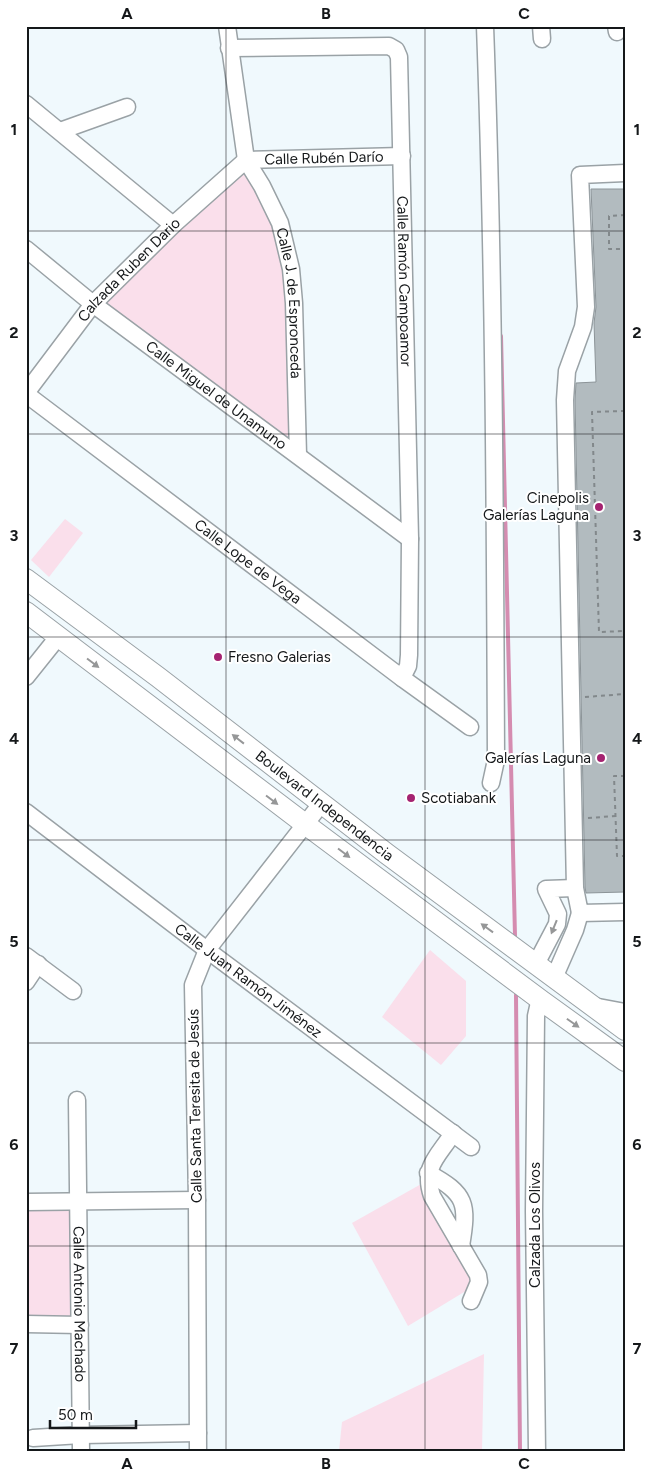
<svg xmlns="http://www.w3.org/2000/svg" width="651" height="1477" viewBox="0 0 651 1477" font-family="Figtree,sans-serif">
<rect width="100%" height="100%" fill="#f0f9fd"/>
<!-- green -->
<g fill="#fadfeb">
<path d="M243,169L277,230L286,271L291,443L101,303Z"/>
<path d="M65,519L83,533L49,577L31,560Z"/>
<path d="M430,950L466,981V1036L441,1065L382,1017Z"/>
<path d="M423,1183L479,1283L408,1326L352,1223Z"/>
<path d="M73,1208L72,1319H26V1209Z"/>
<path d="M484,1354L482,1451H339L342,1422Z"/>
</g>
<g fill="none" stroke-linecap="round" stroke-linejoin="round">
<!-- stream -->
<g stroke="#d58cb0" stroke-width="4">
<path d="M501,336L515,936"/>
<path d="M516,995L520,1451"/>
</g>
</g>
<!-- building -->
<path fill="#b2bbbf" stroke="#8c9498" d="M591,189H625V892L586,893L585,887L575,400L576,383L596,382L594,323L596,307Z"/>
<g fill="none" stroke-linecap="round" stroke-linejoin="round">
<defs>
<g id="minor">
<path id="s1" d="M227,26L246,160L262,186L280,223L291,269L294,303L298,455"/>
<path d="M485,26C494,271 495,515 496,760L491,783"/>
<path d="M541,26L542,39"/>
<path d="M616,26L617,32"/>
<path id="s2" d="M229,48L389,46L396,50L399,57L410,539L409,655L408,666L402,678"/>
<path d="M26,104L173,225"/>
<path d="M60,131L127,107"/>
<path id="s3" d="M246,160L402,156"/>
<path d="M625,173L580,175L586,307L583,327L567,371L565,400L575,888L580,913L625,912"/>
<path id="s4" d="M26,249L93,304L410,539"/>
<path id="s5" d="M26,393L93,304L173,225L246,160"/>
<path id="s6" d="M26,394L402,678L470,727"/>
<path d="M26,677L58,637"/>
<path id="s7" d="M26,812L207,950L471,1147"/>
<path d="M26,956L73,991"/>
<path d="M536,964L557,924L558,914L546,889L575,888"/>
<path d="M554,978L575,930L580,913"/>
<path d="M26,982L38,964"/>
<path d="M593,1006L625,1012"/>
<path id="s8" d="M77,1100L81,1451"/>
<path d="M453,1133C438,1157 422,1166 432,1196L478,1275L479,1282L471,1301"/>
<path d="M428,1173C467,1194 468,1204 461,1246"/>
<path d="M26,1202L197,1200"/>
<path d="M26,1324L80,1325"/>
<path d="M33,1438L81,1435L198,1433"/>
<path d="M198,1451L197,1200L193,985L207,950L321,804"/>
<path d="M537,1451L534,1211L536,1016L538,1007L542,1001"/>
</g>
<g id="major">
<path id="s9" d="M26,579L158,677L387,854L625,1030"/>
<path d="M26,612L305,824L542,1001L625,1061"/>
</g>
</defs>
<!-- minor casing -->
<use href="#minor" stroke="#9aa2a6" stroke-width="19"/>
<!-- major casing -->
<use href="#major" stroke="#9aa2a6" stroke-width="22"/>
<!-- path -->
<g stroke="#82888b" stroke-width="2" stroke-dasharray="4 4" stroke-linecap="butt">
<path d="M625,215L609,216V249H625"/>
<path d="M625,411L592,412L599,632L625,631"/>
<path d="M585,697L625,694"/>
<path d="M625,776H614L617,856H625"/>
<path d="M588,818L616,816"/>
</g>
<!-- minor -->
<use href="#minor" stroke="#fff" stroke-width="16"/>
<!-- major -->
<use href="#major" stroke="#fff" stroke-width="20"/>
</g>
<!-- one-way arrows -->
<defs><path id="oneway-solid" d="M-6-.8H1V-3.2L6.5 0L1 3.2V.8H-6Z" transform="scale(1.25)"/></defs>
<g fill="#969798">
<use href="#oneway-solid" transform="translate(93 663) rotate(37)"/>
<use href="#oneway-solid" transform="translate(238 739) rotate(-142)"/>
<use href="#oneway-solid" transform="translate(272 800) rotate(37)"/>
<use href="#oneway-solid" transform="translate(344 853) rotate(37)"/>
<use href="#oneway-solid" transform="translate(554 927) rotate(112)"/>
<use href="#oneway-solid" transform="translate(487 928) rotate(-144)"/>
<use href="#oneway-solid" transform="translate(573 1023) rotate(35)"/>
</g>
<!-- grid -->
<path fill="none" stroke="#15181a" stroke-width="1" stroke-opacity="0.55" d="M226,26V1451M425,26V1451M26,231H625M26,434H625M26,637H625M26,840H625M26,1043H625M26,1246H625"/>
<!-- markers -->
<g fill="#a52371" stroke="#fff" stroke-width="2">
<circle cx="599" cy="507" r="5"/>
<circle cx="218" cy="657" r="5"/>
<circle cx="601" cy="758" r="5"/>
<circle cx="411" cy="798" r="5"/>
</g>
<g text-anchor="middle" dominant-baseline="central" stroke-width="4" stroke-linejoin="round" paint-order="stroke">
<!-- street labels -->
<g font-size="15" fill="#15181a" stroke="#fff">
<text stroke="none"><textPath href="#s3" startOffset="78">Calle Rubén Darío</textPath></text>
<text stroke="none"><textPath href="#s5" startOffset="161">Calzada Ruben Dario</textPath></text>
<text stroke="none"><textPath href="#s2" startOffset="400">Calle Ramón Campoamor</textPath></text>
<text stroke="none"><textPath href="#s1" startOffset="288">Calle J. de Espronceda</textPath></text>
<text stroke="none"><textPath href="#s4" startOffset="240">Calle Miguel de Unamuno</textPath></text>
<text stroke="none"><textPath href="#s6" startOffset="278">Calle Lope de Vega</textPath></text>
<text stroke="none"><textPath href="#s9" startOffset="375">Boulevard Independencia</textPath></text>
<text stroke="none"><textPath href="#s7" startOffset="279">Calle Juan Ramón Jiménez</textPath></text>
<text transform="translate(195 1106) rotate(-91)">Calle Santa Teresita de Jesús</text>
<text transform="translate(535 1225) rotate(-90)">Calzada Los Olivos</text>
<text stroke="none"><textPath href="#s8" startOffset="204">Calle Antonio Machado</textPath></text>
</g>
<!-- poi labels -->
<g font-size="15" fill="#15181a" stroke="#fff" text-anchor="end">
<text x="589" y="498">Cinepolis<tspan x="589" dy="17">Galerías Laguna</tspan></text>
<text x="228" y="657" text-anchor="start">Fresno Galerias</text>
<text x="591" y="758">Galerías Laguna</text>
<text x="421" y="798" text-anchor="start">Scotiabank</text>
</g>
</g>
<!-- border -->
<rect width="651" height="1477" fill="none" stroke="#ffffff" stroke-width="55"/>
<!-- scale -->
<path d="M50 1420v8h86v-8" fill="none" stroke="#15181a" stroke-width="2.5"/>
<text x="58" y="1420" font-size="15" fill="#15181a" stroke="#ffffff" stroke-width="4" paint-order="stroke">50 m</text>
<rect x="28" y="28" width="596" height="1422" fill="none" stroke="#15181a" stroke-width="2"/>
<g font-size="16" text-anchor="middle" font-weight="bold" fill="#15181a">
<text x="127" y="19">A</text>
<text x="326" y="19">B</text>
<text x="524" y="19">C</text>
<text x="14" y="135">1</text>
<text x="637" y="135">1</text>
<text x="14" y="338">2</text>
<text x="637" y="338">2</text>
<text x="14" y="541">3</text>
<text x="637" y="541">3</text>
<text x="14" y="744">4</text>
<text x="637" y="744">4</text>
<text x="14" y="947">5</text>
<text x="637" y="947">5</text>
<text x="14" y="1150">6</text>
<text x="637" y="1150">6</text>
<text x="14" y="1354">7</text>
<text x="637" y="1354">7</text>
<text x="127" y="1469">A</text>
<text x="326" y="1469">B</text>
<text x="524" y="1469">C</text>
</g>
</svg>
